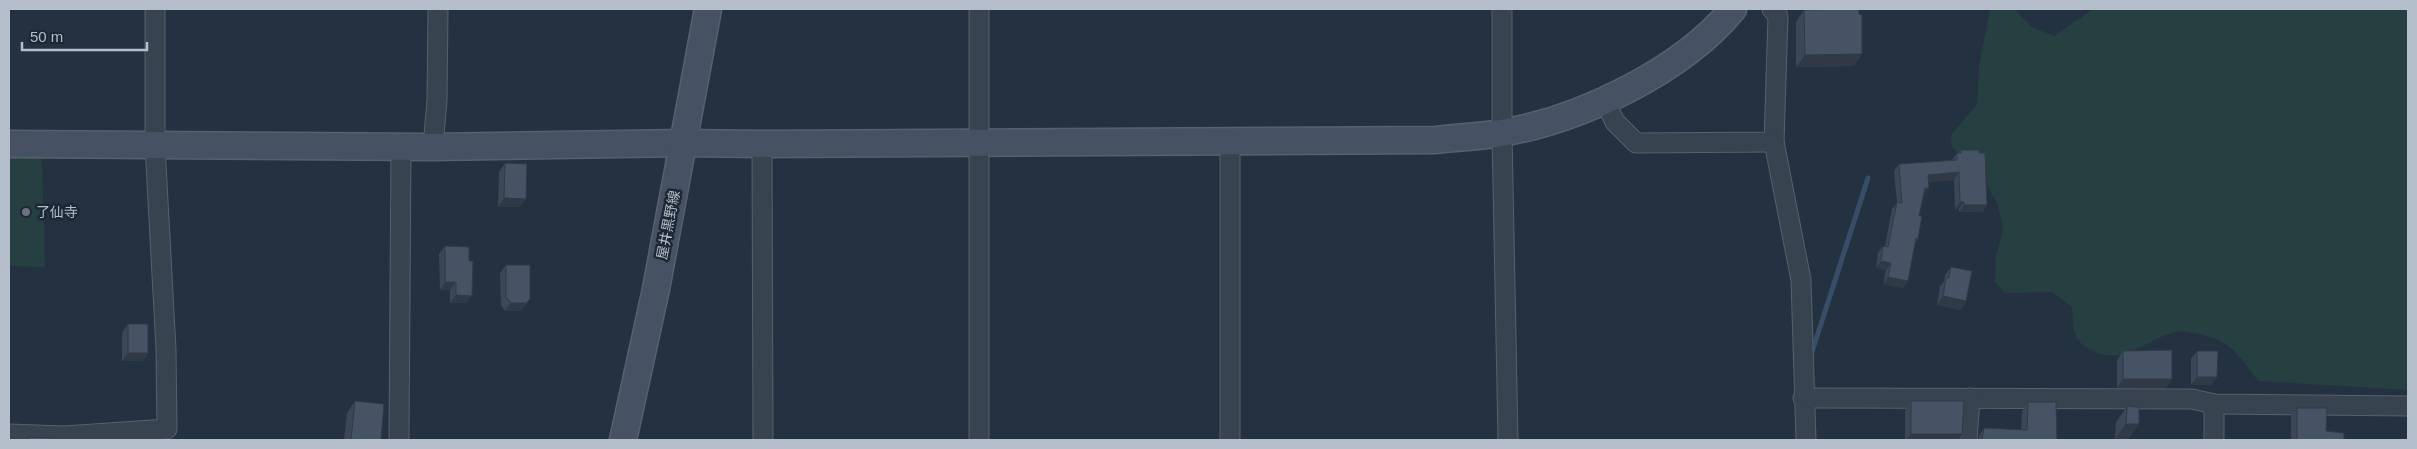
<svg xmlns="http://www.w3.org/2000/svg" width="2417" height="449" viewBox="0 0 2417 449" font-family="Arial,'Noto Sans JP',sans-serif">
<rect width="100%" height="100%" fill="#243140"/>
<!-- green -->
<g fill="#263f41">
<path d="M1990,9H2014L2032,27L2054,36L2093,9H2408V390L2258,381C2236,351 2228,338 2188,332C2158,327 2128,369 2093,351C2071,340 2074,330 2072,307L2052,292L2005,293L1995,282L1996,255L2003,230L1998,205L1986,183L1952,147L1951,135L1977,104L1979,66Z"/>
<path d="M9,157H42L45,267L9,266Z"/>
</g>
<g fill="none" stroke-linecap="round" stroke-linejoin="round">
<!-- stream -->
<path stroke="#384d68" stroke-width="5" d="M1811,355L1868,178"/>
<defs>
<g id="street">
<path d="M979,9V440"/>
<path d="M1502,9V133L1508,440"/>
<path d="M1605,101L1615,122L1636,143L1774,142L1778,16L1772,9"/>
<path d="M1230,142V440"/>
<path d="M1774,142L1801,280L1806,440"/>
<path d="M762,144L763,440"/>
<path d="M433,147L437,100L438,9"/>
<path d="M1803,398L2192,399L2214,404L2408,406"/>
<path d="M2214,404V440"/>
<path d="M9,434L64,436L167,429L166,349L155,145V9"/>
<path d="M399,440L401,147"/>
<path d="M1967,440L1970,398"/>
</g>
<g id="secondary">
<path d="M9,144L433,147L684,143L762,144L1436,140C1458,137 1480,137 1501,133C1580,120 1682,71 1733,9"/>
<path d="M623,440L656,289L708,9"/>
</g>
</defs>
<!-- street casing -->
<use href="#street" stroke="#56616e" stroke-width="21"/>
<!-- secondary casing -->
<use href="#secondary" stroke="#56616e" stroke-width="29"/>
<!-- street -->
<use href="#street" stroke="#384350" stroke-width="19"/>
<!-- secondary -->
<use href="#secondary" stroke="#465263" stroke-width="26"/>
</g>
<!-- wall -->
<g fill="#3b4756">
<path d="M1835,9H1859L1862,54L1854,66L1796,67V22L1804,10Z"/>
<path d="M1961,150L1979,153L1987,205L1982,212H1959V209H1955L1954,180L1929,182V188L1923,195L1919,216L1918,239L1915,243L1903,288L1883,284L1886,270L1876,268L1878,253L1883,246H1885L1892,209L1897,203L1894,171L1899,164L1952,160L1957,153H1959Z"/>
<path d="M505,163L520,207H498L499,172Z"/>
<path d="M445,246L467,303H450V290H440L439,254Z"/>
<path d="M506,265L530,299L524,307L520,311H505L501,305L500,273Z"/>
<path d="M1951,267L1966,301L1960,310L1937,305L1940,286L1944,281L1945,275Z"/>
<path d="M128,324L148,353L142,361H122V333Z"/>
<path d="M2123,351L2166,388H2117V360Z"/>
<path d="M2197,351L2217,377L2211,385H2191V359Z"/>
<path d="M355,401L381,440H344L347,413Z"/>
<path d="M1911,401L1958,440H1905V410Z"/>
<path d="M2028,402L2057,440H1978L1979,436L1984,428L2021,430L2022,411Z"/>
<path d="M2127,406L2139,424L2128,439H2115L2116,422Z"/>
<path d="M2297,408L2326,431L2344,440H2291V416Z"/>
</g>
<!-- shaded-wall -->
<g fill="#303a46">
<path d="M1862,54L1854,66L1796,67L1805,55Z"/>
<path d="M1959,172L1954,180L1923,182L1928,175Z"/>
<path d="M1925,188H1929L1924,195H1920Z"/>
<path d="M504,198L526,199L520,207H498Z"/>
<path d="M1960,202H1964L1959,209H1955Z"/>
<path d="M1964,205H1987L1982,212H1959Z"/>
<path d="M1881,261L1891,263L1886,270L1876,268Z"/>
<path d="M1888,277L1908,281L1903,288L1883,284Z"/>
<path d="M445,282H456L450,290H440Z"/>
<path d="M456,295L472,296L467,303H450Z"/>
<path d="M1943,296L1966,301L1960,310L1937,305Z"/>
<path d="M530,299L524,307L520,311H505L511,303Z"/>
<path d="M128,353H148L142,361H122Z"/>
<path d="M2197,377H2217L2211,385H2191Z"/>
<path d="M2123,379H2172L2166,388H2117Z"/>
<path d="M2126,424H2139L2128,439H2115Z"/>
<path d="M1911,434H1962L1958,440H1906Z"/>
</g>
<!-- building -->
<g fill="#455364" stroke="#303a46">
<path d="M1841,9H1859V14L1862,15V54L1805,55L1804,10Z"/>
<path d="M1961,150H1979V153H1985L1987,205H1964V202H1960L1959,172L1928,175L1929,188H1925L1919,216H1922L1918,239L1916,238L1908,281L1888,277L1891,263L1881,261L1883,246L1888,247L1897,202L1902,203L1899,164L1957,160V153H1961Z"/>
<path d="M505,163L527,164L526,199L504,198Z"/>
<path d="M445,246L469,247V261H473L472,296L456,295V282H445Z"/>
<path d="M506,265H530V299L526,303H511L506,297Z"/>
<path d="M1951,267L1972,271L1966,301L1943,296L1946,278H1949Z"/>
<rect x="128" y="324" width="20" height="29"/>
<path d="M2172,350V379H2123V351Z"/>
<path d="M2197,351H2218L2217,377H2197Z"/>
<path d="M355,401L384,404L381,440H351Z"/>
<path d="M1911,401H1964L1962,434H1911Z"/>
<path d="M2028,402H2056L2057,440H1982L1984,428L2027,430Z"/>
<path d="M2127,406L2139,407V424H2126Z"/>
<path d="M2297,408H2327L2326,431L2344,433V440H2297Z"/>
<path d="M29,437L53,438V440H29Z"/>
</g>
<!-- markers -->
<circle fill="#6b7280" stroke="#1d2835" stroke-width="2" cx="26" cy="212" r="5"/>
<g text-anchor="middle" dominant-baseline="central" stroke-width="5" stroke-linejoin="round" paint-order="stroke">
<!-- poi labels -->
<g font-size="14" fill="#b5becb" stroke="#1d2835" text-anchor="start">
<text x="36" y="212">了仙寺</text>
</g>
<!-- street labels -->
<g font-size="14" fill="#b5becb" stroke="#1d2835">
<text transform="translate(668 225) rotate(-79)">屋井黒野線</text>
</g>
</g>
<!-- border -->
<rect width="2417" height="449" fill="none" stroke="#b5becb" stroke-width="20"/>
<!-- scale -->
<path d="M22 42v8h125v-8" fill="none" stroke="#b5becb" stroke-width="2.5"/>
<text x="30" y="42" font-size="15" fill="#b5becb" stroke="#1d2835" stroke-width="4" paint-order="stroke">50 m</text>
</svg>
